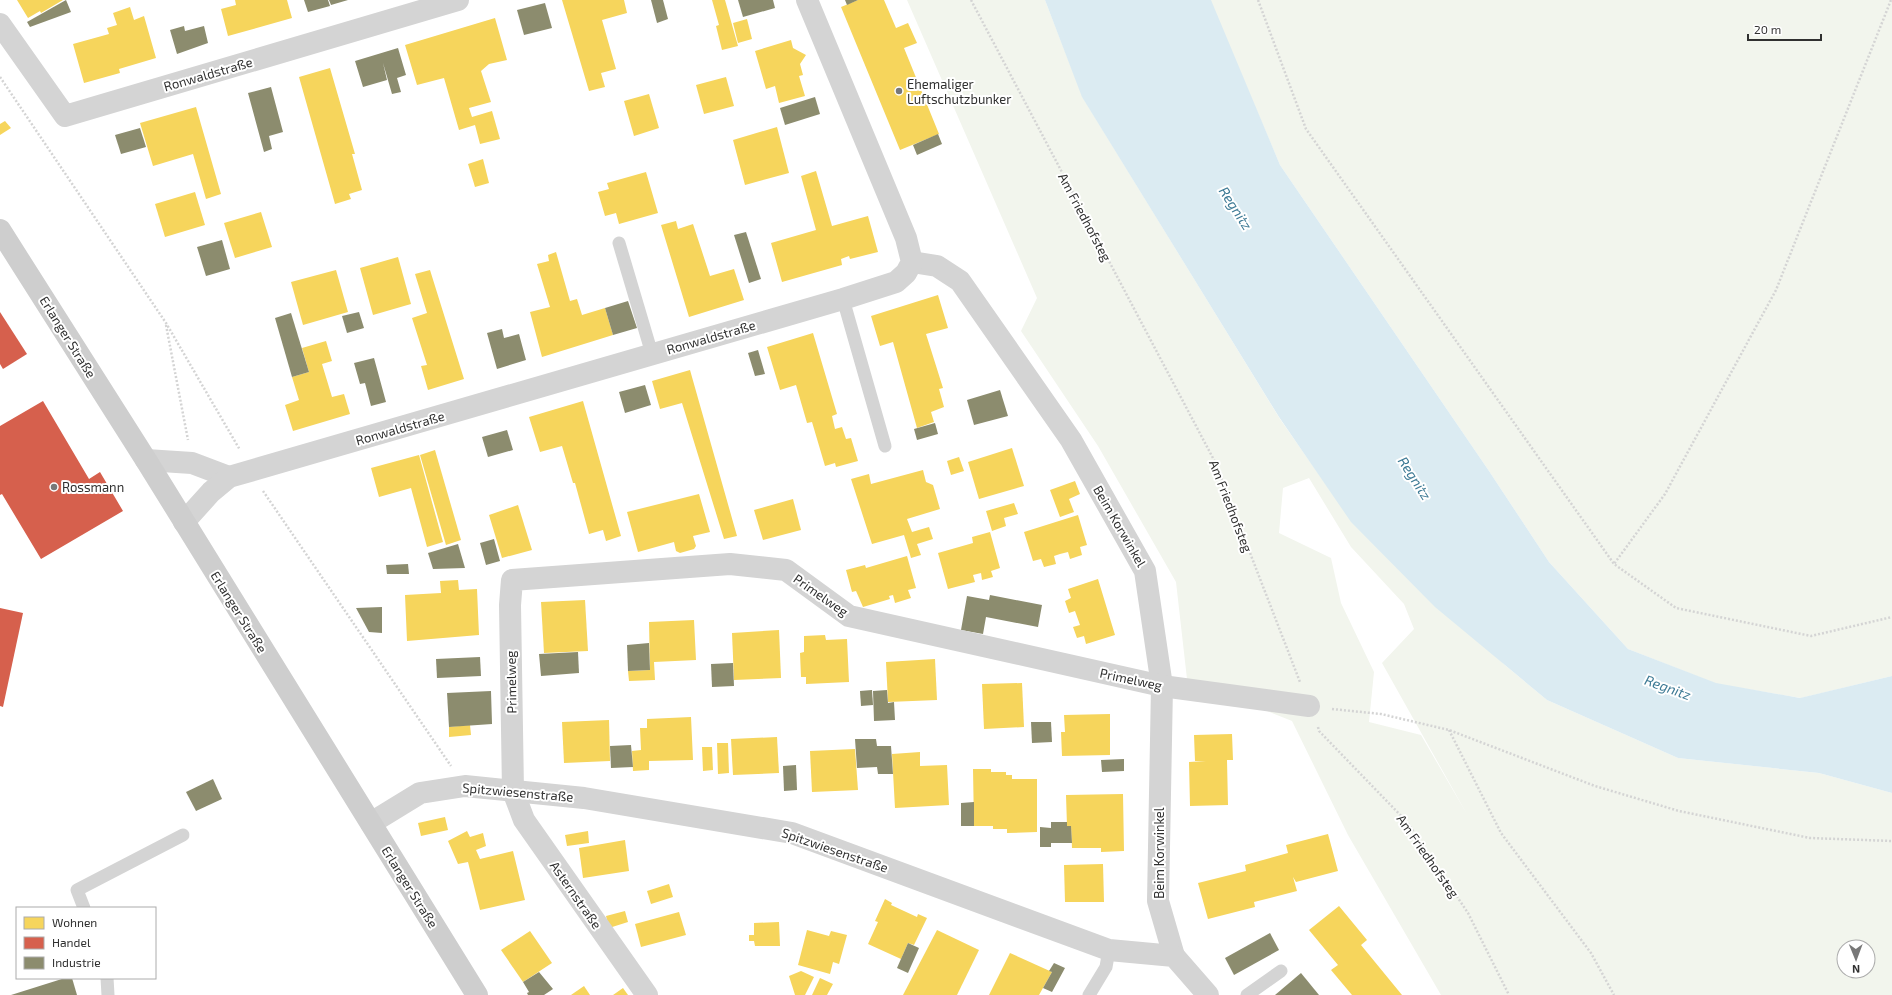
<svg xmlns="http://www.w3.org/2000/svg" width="1892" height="995" viewBox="0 0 1892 995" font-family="'Exo 2',sans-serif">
<rect width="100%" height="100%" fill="#fff"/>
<!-- green -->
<g fill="#f2f5ed" fill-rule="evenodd">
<path d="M907,0H1045L1083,98L1280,419L1352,522L1506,666L1547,700L1678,758L1819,773L1892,793V995H1441L1348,835L1292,721L1187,679L1176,582L1098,446L1021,331L1037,298ZM1309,478L1351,547L1404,604L1414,629L1382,663L1468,816L1421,735L1369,722L1374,672L1341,603L1331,558L1279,533L1283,488ZM1844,947H1868V971H1844Z"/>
<path d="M1210,0H1892V676L1801,698L1717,684L1628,649L1549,562L1489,471L1280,165Z"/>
</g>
<!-- water -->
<path fill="#dbebf2" d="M1045,0H1211L1280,165L1489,471L1549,562L1628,649L1716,683L1800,698L1892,676V793L1819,773L1678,758L1547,700L1435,607L1351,522L1279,417L1082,97Z"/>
<!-- homes -->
<g fill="#f6d55c">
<path d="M17,0H63L41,13L40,11L28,18Z"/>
<path d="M235,0H287L292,18L228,36L221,9L236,5Z"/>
<path d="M562,0H624L627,13L602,20L616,69L601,73L605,87L589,91Z"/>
<path d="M712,0H725L738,46L722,50L716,26L719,25Z"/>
<path d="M858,0H884L896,28L908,23L917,43L904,48L939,134L900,150L841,7Z"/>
<path d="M130,7L134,20L144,16L156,58L119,69L120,73L84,83L73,44L109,34L107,28L117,25L113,13Z"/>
<path d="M495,18L507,60L489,64L481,71L491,102L469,108L472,117L492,111L500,139L480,144L475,125L459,130L444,78L417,85L405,45Z"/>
<path d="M747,19L752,39L738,43L733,23Z"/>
<path d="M791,40L793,48L806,55L800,64L803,75L799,76L805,96L779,103L775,86L766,89L755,51Z"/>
<path d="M330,68L355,154H352L362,190L349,194L351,199L335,204L299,77Z"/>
<path d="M726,77L734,106L704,114L696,85Z"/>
<path d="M649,94L659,128L634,136L624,101Z"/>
<path d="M196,107L221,194L206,199L193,154L153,166L140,123Z"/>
<path d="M5,121L11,128L0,135V124Z"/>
<path d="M777,127L789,173L745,185L733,140Z"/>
<path d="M483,159L489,183L475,187L468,164Z"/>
<path d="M816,171L832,226L868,216L878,252L850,259L849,256L841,259L842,265L782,282L771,243L816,230L801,176Z"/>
<path d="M646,172L658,213L619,224L616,213L605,216L598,192L609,189L607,183Z"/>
<path d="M195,192L205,225L165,237L155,204Z"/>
<path d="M261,212L272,247L235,258L224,223Z"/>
<path d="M676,221L678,229L693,224L710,276L734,269L744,300L689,317L661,225Z"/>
<path d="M556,252L570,301L577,299L582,315L605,308L613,335L542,357L530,312L550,307L537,264L549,261L548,255Z"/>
<path d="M398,257L411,304L373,315L360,268Z"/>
<path d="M336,270L348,312L303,325L291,282Z"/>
<path d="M430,270L464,379L428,390L421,366L427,365L412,318L427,313L415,274Z"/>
<path d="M938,295L948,328L926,334L943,388L939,389L944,407L931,412L934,422L917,428L893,342L880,346L871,316Z"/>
<path d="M813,333L837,414L832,416L835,429L842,427L846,439L851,438L858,461L836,467L835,463L825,466L812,422L807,423L796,385L780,390L767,347Z"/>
<path d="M326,341L332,361L322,364L332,397L344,394L350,414L293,431L285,405L299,400L292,377L309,372L302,348Z"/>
<path d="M690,370L737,536L724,539L682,403L660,409L652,381Z"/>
<path d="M583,401L621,536L606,541L603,530L589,534L575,483H573L562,446L540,452L529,417Z"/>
<path d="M1012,448L1024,486L979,499L968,462Z"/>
<path d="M435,450L461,540L446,545L420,455Z"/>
<path d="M419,455L443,542L427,547L411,488L379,497L371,468Z"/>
<path d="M959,457L964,471L951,475L947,461Z"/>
<path d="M923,470L926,482L933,485L940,509L907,519L912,532L929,527L933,539L917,544L921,555L911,558L904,535L872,544L851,479L869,474L871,484Z"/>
<path d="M1075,481L1080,494L1069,499L1074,512L1060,517L1050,490Z"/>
<path d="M699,494L710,532L693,536L696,546L694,549L680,553L676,551L674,542L638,552L627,512Z"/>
<path d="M793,499L801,530L763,540L754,510Z"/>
<path d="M1014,503L1018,514L1004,518L1006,526L992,531L986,511Z"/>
<path d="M518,505L532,550L502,558L489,515Z"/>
<path d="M1078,515L1087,545L1080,547L1082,555L1070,559L1068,552L1060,554L1054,556L1056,564L1044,567L1041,559L1033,561L1024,532Z"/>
<path d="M990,532L1000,568L991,571L993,577L982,580L981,573L973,575L975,582L948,589L938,553L973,543L972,537Z"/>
<path d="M907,556L916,588L908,590L911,598L895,603L893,595L889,596L890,599L863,607L856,591L852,592L846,570L865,565L866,568Z"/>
<path d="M1098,579L1115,635L1086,644L1084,636L1077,638L1073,627L1080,625L1075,611L1069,613L1065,601L1071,598L1068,589Z"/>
<path d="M458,580L459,590L477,589L479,635L407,641L405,595L441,593L440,581Z"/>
<path d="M585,600L588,651L544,653L541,602Z"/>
<path d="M694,620L696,660L654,662L655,680L629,681L628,671L650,670L649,622Z"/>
<path d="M779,630L781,678L734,680L732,633Z"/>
<path d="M825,635L826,640L847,639L849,682L806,684V677H801L800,653L804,652V636Z"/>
<path d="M935,659L937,700L888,702L886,662Z"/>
<path d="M1022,683L1024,727L984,729L982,684Z"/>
<path d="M1110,714V755L1062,756L1061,732H1065L1064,715Z"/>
<path d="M691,717L693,760L649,761V770L633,771L632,751L641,750L640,728H647V719Z"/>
<path d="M609,720L610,761L564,763L562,722Z"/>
<path d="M470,725L471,735L449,737V727Z"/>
<path d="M1232,734L1233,760H1227L1228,805L1190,806L1189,762L1206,761H1195L1194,735Z"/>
<path d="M777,737L779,773L733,775L731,739Z"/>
<path d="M717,743H728L729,773L718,774Z"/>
<path d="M702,747H712L713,770L703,771Z"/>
<path d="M855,749L858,790L812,792L810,751Z"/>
<path d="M920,752V766L947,765L949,805L895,808L892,754Z"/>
<path d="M973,769H991V772H1006V775H1012V779H1037V832L1007,833V829H993V826H974Z"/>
<path d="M1123,794L1124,851L1101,852V848H1072L1071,826H1067L1066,795Z"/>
<path d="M445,817L448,830L421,836L418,823Z"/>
<path d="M467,831L470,837L483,833L486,846L476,850L480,859L513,851L525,900L480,910L468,862L458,864L448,841Z"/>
<path d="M588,831L589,843L567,846L565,835Z"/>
<path d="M1328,834L1338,871L1296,882L1293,877L1297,891L1254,902L1255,907L1208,919L1198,883L1246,871L1245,865L1288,853L1286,845Z"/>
<path d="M625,840L629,871L583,878L579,848Z"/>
<path d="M1103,864L1104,902H1065L1064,865Z"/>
<path d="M669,884L673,897L651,904L647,891Z"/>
<path d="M885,899L892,903L891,905L917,917L918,914L927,918L914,945L908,943L901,959L868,944L878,922L875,921Z"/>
<path d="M1339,906L1367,940L1361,945L1402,995H1352L1331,970L1338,965L1309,930Z"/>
<path d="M625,911L628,922L609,928L606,916Z"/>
<path d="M679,912L686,935L641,947L635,924Z"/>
<path d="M779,922L780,946H755L754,941H749V935H754V923Z"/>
<path d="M807,930L829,936L831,931L847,935L839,964L833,962L830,974L798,965Z"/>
<path d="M937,930L979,950L957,995H903Z"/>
<path d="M530,931L552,963L523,982L501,950Z"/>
<path d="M1010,953L1052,972L1039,995H989Z"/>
<path d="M801,971L814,977L805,995H795L789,976Z"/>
<path d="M820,978L833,984L827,995H812Z"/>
<path d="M584,986L590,995H571Z"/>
<path d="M623,988L628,995H613Z"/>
</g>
<!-- shops -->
<g fill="#d6604d">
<path d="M0,312L27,354L3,369L0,364Z"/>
<path d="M43,401L89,479L100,472L123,511L41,559L2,494L0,495V426Z"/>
<path d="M0,608L23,613L3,707L0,706Z"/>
</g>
<!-- industry -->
<g fill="#8c8c6e">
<path d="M66,0L71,12L30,27L27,22Z"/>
<path d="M304,0H328L330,6L308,12Z"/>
<path d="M329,0H348L331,5Z"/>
<path d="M651,0H663L668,19L657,23Z"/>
<path d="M738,0H773L775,8L743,17Z"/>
<path d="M845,0H858L847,5Z"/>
<path d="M545,3L552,28L524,35L517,10Z"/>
<path d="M184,26L185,31L204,26L208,43L177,54L170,30Z"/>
<path d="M398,48L406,75L397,78L401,92L392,94L383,63L387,80L363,87L355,61Z"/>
<path d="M271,87L283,132L269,136L272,149L264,152L248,93Z"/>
<path d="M815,97L820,114L785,125L780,108Z"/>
<path d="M140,128L146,147L121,154L115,135Z"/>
<path d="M938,134L942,144L917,155L913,145Z"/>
<path d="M746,232L761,279L749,283L734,235Z"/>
<path d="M222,240L230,269L206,276L197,247Z"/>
<path d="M628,301L637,328L613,335L605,308Z"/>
<path d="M359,312L364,328L347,333L342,316Z"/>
<path d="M291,313L309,372L292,377L275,318Z"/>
<path d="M502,329L504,338L519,334L526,360L497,369L487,333Z"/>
<path d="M758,350L765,374L755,376L748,353Z"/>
<path d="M374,358L386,402L371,406L365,383L360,384L354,363Z"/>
<path d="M645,385L651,405L625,413L619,392Z"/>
<path d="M1000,390L1008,416L974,425L967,400Z"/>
<path d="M935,423L938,434L917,440L914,429Z"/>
<path d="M507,430L513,450L488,457L482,437Z"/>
<path d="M494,539L500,561L486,565L480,543Z"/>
<path d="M458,544L465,568L433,569L428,553Z"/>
<path d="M408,564L409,574H387L386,565Z"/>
<path d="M990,595L1042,605L1038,627L986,617L983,634L961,630L967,596L989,600Z"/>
<path d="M382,607V633L369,632L356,608Z"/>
<path d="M649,643L650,670L628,671L627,645Z"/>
<path d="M578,652L579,673L541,676L539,654Z"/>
<path d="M480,657L481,676L437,678L436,659Z"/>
<path d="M733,663L734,686L712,687L711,664Z"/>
<path d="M872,690L873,705L861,706L860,691Z"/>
<path d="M887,690L888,703L894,702L895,720L874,721L873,691Z"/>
<path d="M491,691L492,724L449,727L447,693Z"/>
<path d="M1031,722H1051L1052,742L1032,743Z"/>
<path d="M855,739H876L877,746H891L893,774H878L877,767L857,768Z"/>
<path d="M631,745L633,767L611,768L610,746Z"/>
<path d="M1124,759V771L1102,772L1101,760Z"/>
<path d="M796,765L797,790L784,791L783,766Z"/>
<path d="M213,779L222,799L196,811L186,792Z"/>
<path d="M974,802V826H961V803Z"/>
<path d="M1051,822H1067V826H1071L1072,843H1051V847H1040V827L1051,828Z"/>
<path d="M1270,933L1279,950L1234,975L1225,958Z"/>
<path d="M908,943L919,948L908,973L897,968Z"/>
<path d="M1054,963L1065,968L1052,992L1043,988L1052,972L1049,971Z"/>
<path d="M539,972L553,989L544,995H528L527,993L529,992L523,982Z"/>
<path d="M1301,973L1319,995H1275Z"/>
<path d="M65,978H72L77,995H11Z"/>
</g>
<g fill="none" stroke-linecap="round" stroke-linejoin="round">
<!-- path -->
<g stroke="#d4d4d4" stroke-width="2.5" stroke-dasharray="2 2" stroke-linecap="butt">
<path d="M971,0L1214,460L1300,682"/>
<path d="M1258,0L1306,129L1614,564"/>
<path d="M1891,0L1776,290L1665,494L1614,564L1676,608L1811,636L1892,617"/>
<path d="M0,77L166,323L240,450"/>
<path d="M166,325L188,440"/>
<path d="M263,491L451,766"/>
<path d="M1332,709L1381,714L1449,730L1595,786L1679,811L1810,838L1892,841"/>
<path d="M1318,727L1319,731L1407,822L1468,913L1509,995"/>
<path d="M1449,730L1501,833L1591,953L1614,995"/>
</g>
<!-- service -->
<g stroke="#d4d4d4" stroke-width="13">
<path d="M619,243L652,354"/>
<path d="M843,299L885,446"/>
<path d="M84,908L77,890L183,835"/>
<path d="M107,978L108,995"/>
<path d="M1089,995L1106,967L1109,950"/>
<path d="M1247,995L1281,971"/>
</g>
<!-- minor -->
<g stroke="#d4d4d4" stroke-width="22">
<path d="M0,24L65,116L458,0"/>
<path d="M912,262L937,266L960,281L1071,440L1145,571L1162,686L1158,901L1174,956"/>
<path d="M146,460L192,463L229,477"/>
<path d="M184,522L211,492L229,477L843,299L896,282L906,273L912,262L906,238L807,0"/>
<path d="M371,823L420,793L465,786L584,798L792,833L1109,950L1174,956L1208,995"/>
<path d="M647,995L524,820L513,791L510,605L512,580L730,564L786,570L849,616L1162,686L1309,706"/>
</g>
<!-- secondary -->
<path stroke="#cecece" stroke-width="22" d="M0,230L146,460L477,995"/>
</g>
<!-- markers -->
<g fill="#787878" stroke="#fff" stroke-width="1.5">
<circle cx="899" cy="91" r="4"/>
<circle cx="54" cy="487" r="4"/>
</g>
<g text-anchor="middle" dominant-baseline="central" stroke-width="4" stroke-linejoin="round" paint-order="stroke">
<!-- street labels -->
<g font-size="13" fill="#303030" stroke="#fff">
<text transform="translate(208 74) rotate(-16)">Ronwaldstraße</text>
<text transform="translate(1085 217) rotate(62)">Am Friedhofsteg</text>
<text transform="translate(68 337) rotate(58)">Erlanger Straße</text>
<text transform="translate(711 337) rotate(-16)">Ronwaldstraße</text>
<text transform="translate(400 428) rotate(-16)">Ronwaldstraße</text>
<text transform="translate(1231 506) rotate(69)">Am Friedhofsteg</text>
<text transform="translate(1120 526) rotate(60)">Beim Korwinkel</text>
<text transform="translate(821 595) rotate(35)">Primelweg</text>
<text transform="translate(239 612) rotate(58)">Erlanger Straße</text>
<text transform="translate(1131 679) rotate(12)">Primelweg</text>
<text transform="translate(511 682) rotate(-91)">Primelweg</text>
<text transform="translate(518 792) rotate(5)">Spitzwiesenstraße</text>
<text transform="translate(835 850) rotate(19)">Spitzwiesenstraße</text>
<text transform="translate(1159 853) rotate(-90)">Beim Korwinkel</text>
<text transform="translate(1428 856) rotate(55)">Am Friedhofsteg</text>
<text transform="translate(410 887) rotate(58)">Erlanger Straße</text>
<text transform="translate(576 895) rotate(55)">Asternstraße</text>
</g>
<!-- poi labels -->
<g font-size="13" fill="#303030" stroke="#fff" text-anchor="start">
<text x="907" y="84">Ehemaliger<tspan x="907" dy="15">Luftschutzbunker</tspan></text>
<text x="62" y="487">Rossmann</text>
</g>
<!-- water labels -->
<g font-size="14" font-style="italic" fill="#3c7994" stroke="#fff">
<text transform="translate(1236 208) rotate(57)">Regnitz</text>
<text transform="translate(1415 478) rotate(57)">Regnitz</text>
<text transform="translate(1668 687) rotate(20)">Regnitz</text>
</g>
</g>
<!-- legend -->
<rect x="16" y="907" width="140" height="72" fill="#ffffff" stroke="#acacac"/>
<rect x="24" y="917" width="20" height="12" fill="#f6d55c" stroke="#acacac"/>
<text x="52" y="927" font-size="12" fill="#303030">Wohnen</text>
<rect x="24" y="937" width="20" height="12" fill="#d6604d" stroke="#acacac"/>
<text x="52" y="947" font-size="12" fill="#303030">Handel</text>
<rect x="24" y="957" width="20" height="12" fill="#8c8c6e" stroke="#acacac"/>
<text x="52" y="967" font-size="12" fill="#303030">Industrie</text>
<!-- north arrow -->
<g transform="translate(1856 959) rotate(179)"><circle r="19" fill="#ffffff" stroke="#acacac"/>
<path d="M0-3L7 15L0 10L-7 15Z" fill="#787878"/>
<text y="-6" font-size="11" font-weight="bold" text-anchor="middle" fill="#303030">N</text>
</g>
<!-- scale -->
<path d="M1748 34v6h73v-6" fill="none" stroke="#303030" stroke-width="2"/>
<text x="1754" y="34" font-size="12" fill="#303030" stroke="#ffffff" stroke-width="3" paint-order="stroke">20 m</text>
</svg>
